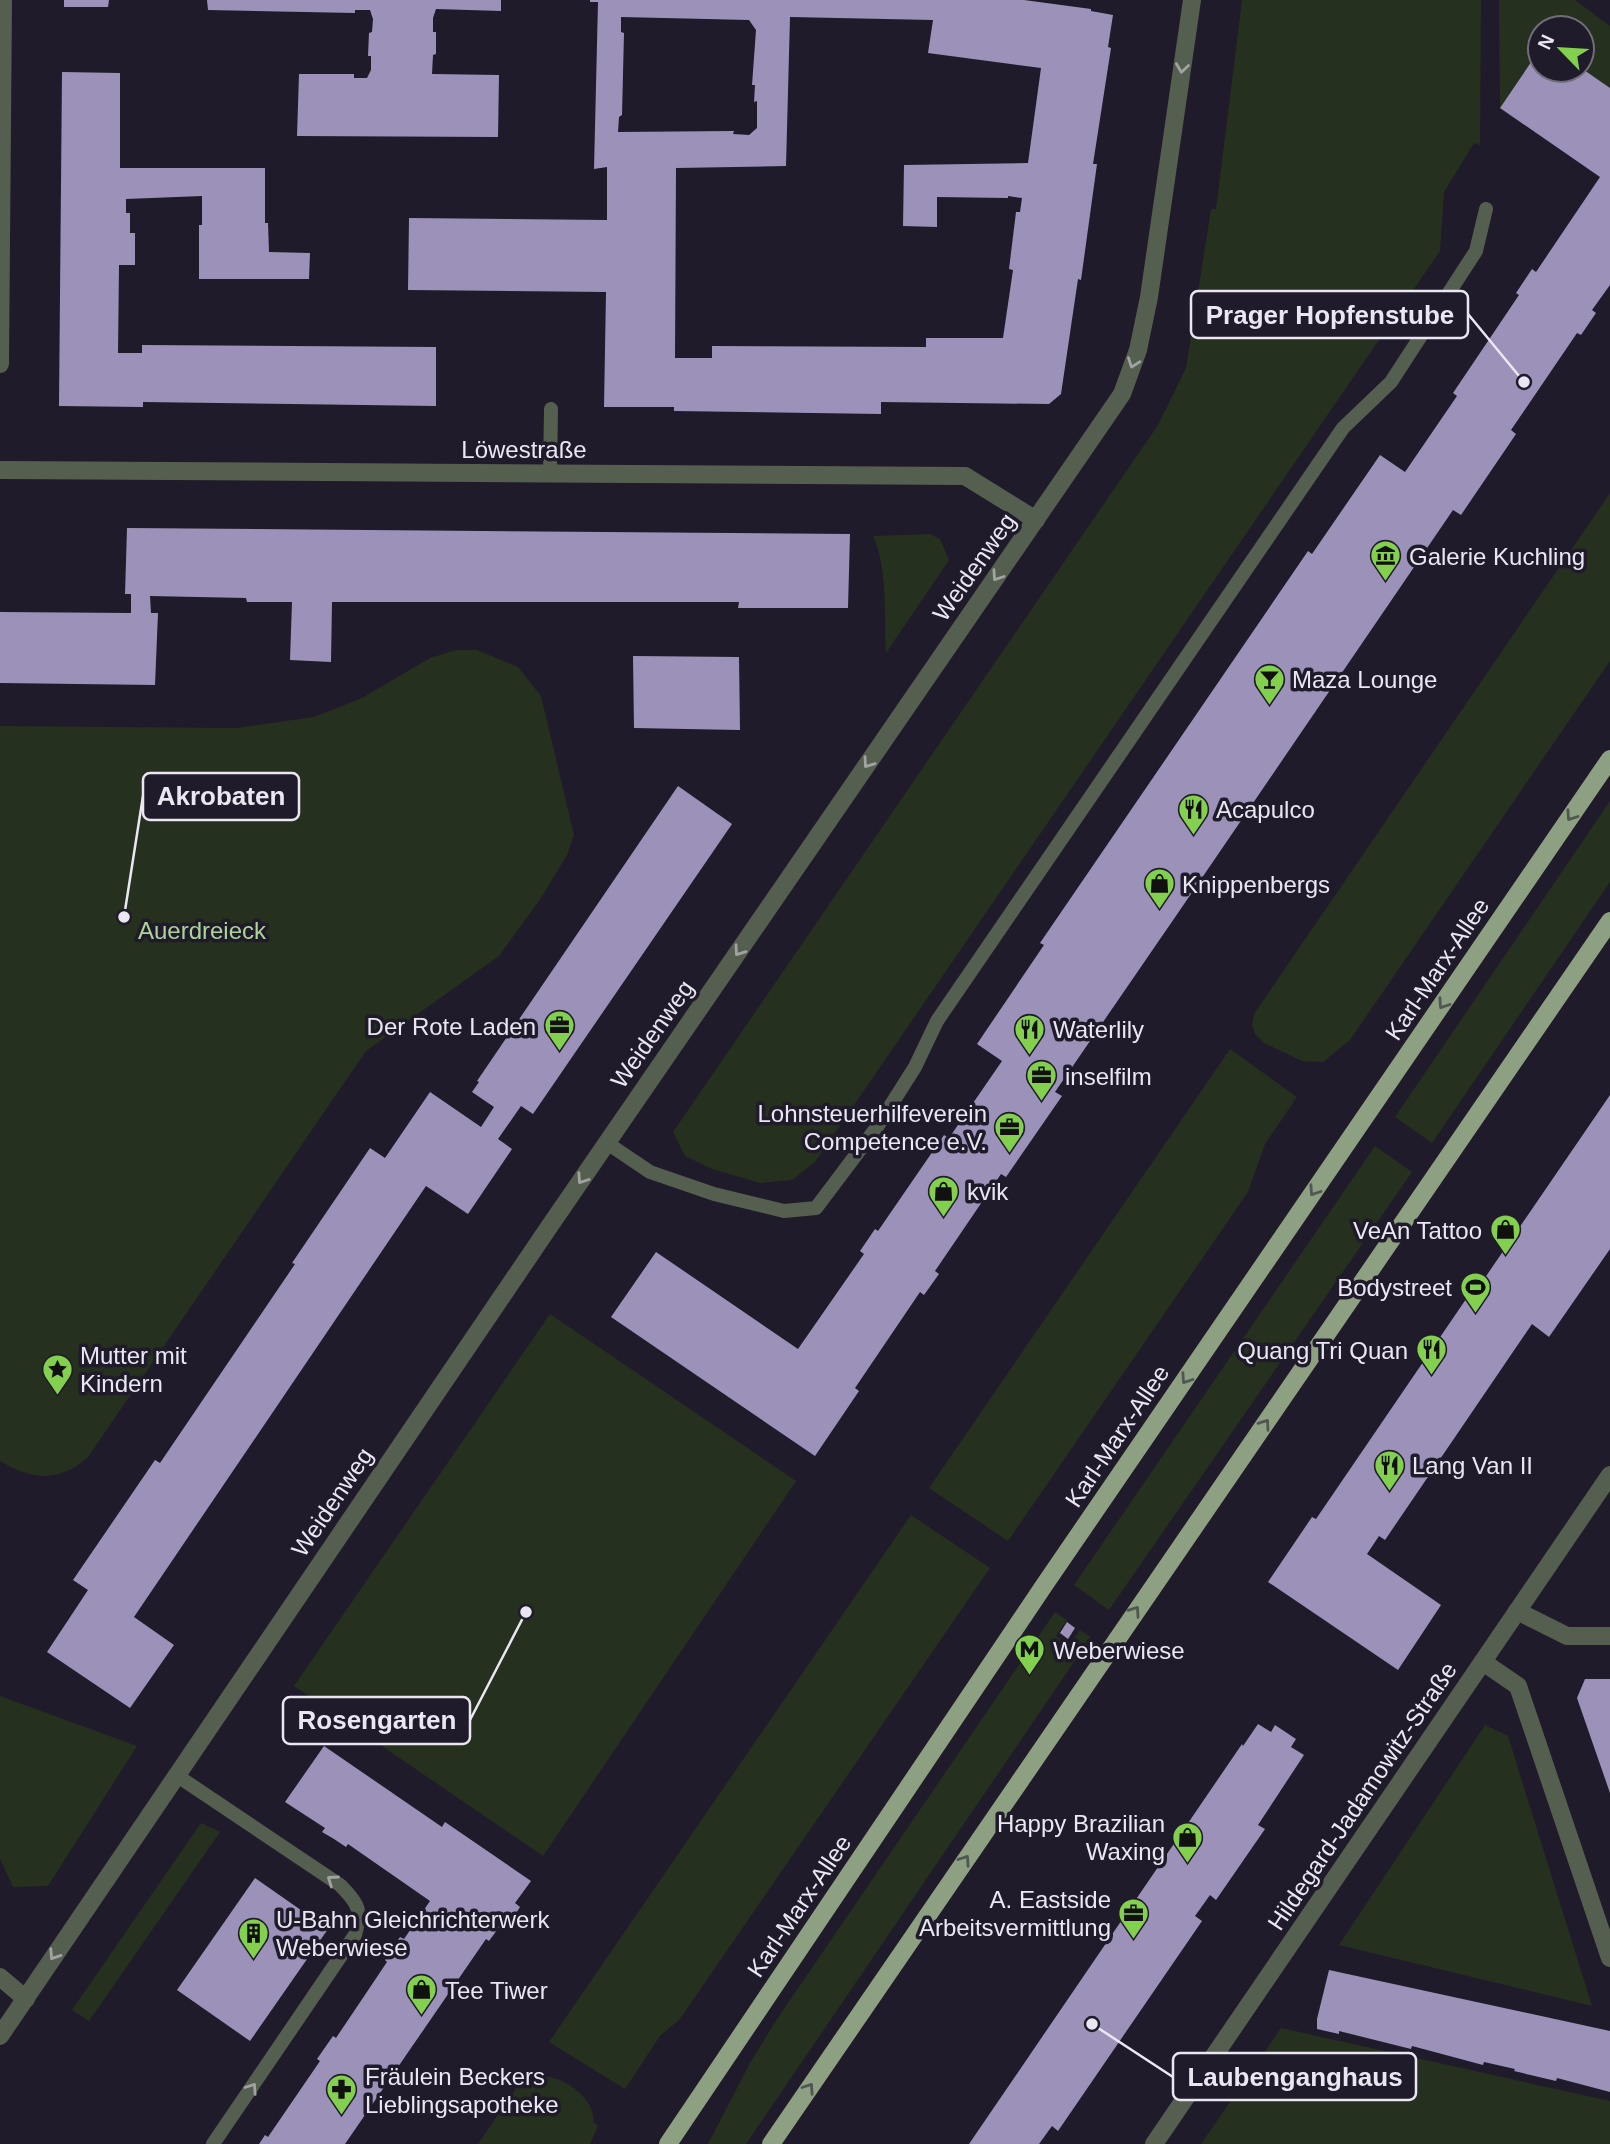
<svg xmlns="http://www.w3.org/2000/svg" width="1610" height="2144" viewBox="0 0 1610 2144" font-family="Arial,sans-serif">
<rect width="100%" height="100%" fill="#1f1b2a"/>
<!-- green -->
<g fill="#25311e">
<path d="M1242,0H1481L1480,145L1474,143L1444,192L1440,251L815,1162L792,1180L760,1183L712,1169L685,1156L673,1132L1158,425L1186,368L1211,209H1216Z"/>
<path d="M1499,0H1575L1610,26V88L1582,69V28H1540V49L1500,108Z"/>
<path d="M1610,493V661L1350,1040L1323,1062L1302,1061L1264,1043L1255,1034L1252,1025L1254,1014Z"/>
<path d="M930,534L940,539L949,560L886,653C884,617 888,568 873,536Z"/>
<path d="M456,650H477L518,667L541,696L574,835L567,855L541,898L499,956L366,1051L88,1457C60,1483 31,1480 0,1461V726L237,728L314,717L362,698L430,658Z"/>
<path d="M1610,801V882L1432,1143L1395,1117Z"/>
<path d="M1230,1049L1297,1097L1265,1144L1248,1192L1008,1541L929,1488Z"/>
<path d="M1375,1146L1412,1172L1109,1610L1074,1585Z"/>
<path d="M550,1314L796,1481L543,1856L294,1686Z"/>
<path d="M911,1515L990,1568L680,2019L660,2036L625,2089L549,2042Z"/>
<path d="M1055,1612L1067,1620L1056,1636L1069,1645L1080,1630L1091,1637L746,2144H708L750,2063L777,2019Z"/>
<path d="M0,1696L137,1746L48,1886L13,1887L0,1859Z"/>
<path d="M1485,1725L1508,1736L1592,2006L1339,1945Z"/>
<path d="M201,1823L220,1832L89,2021L72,2010Z"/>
<path d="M1281,2028L1610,2101V2144H1201Z"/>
<path d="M527,2072C537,2075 550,2076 560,2080C576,2087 596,2105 593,2122L598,2126L590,2144H478Z"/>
</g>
<!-- building -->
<g fill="#9c92b9" fill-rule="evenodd">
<path d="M64,0H109L108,7H64Z"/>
<path d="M207,0H501V11L436,9L433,18V32H436V54L433,55L432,74L499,75L498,137L297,136L299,74H354V78H367L371,70V56H368L369,33L372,32L373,19L370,10H355V13L208,10Z"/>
<path d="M590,0H1024L1091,9V11L1113,15L1108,47L1111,48L1093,164H1097L1081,280L1078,279L1061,394L1049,404L881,402V414L674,411V407H604L606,292L408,290L409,218L607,220V167L594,169L598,2H590ZM621,17L749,20L756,30L752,85H755L754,102L757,101V128L749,135L733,134L734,131L618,132L619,117L622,115L624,33L621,32ZM790,17L933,20L928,53L1041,68L1028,163L904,165L903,226L937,227V197L1008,198V196L1022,198L1020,212H1016L1009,269L1013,270L1003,338H926V347L712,346V358H675L676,168L786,166Z"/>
<path d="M1540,49V70H1584L1610,88V285L1592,310L1596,313L1581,335L1577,333L1511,430L1516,434L1461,515L1453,510L1180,910L1055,1092L1062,1096L1006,1177L1001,1174L935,1271L939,1274L924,1295L920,1292L855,1388L859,1391L815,1456L611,1317L656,1252L798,1349L864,1254L860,1251L875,1229L878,1231L944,1135L949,1138L1002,1061L977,1044L1044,945L1040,943L1308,551L1312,554L1380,455L1405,472L1457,396L1453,393L1519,295L1516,293L1532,269L1536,272L1600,177L1500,108Z"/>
<path d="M62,72L120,73V168H265V223H268L269,252L310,253L309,279H199V225H202V196L126,199V213H130V233H135V265H119L118,353H142V345L436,347V406L143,402V407L59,406Z"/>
<path d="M127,528L850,534L848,608H738L739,602H332L331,662L290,660L292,602H247L246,598L150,596L151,613H158L155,685L0,683V612L131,613V594H125Z"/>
<path d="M633,656L739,657L740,730L634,728Z"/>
<path d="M678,786L732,824L533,1114L521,1106L498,1139L512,1149L468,1214L426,1186L134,1617L174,1645L130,1708L47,1652L88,1590L73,1580L155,1460L160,1463L295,1264L292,1263L370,1148L385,1158L430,1092L481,1127L494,1107L472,1092L479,1082L477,1081Z"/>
<path d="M1610,1095V1249L1549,1337L1532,1324L1385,1540L1379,1536L1367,1554L1441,1605L1398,1670L1268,1582L1312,1517L1316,1519L1477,1283L1480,1285Z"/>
<path d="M1067,1622L1075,1628L1068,1639L1060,1633Z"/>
<path d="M1585,1679H1610V1793L1577,1698Z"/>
<path d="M1258,1724L1271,1732L1275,1725L1296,1739L1291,1747L1304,1755L1258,1825L1265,1829L1216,1900L1210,1895L1195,1916L1202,1921L1058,2131L1052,2126L1039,2144H969L1242,1744L1243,1746Z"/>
<path d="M324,1746L442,1827L445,1822L531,1881L515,1903L520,1907L510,1923L505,1919L489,1941L486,1939L345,2144H259L265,2135L268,2137L320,2061L317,2059L333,2036L336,2038L387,1962L385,1960L400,1937L404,1939L430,1901L348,1844L346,1847L334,1839L322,1832L325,1828L285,1802Z"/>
<path d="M255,1878L328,1929L250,2041L177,1990Z"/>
<path d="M1329,1970L1610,2031V2092L1557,2078L1556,2081L1514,2071L1515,2069L1484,2062L1483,2065L1412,2046L1411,2049L1339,2031V2034L1317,2029V2019Z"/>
</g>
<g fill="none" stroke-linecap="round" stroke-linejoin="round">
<!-- service -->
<g stroke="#555f50" stroke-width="14">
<path d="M550,474L551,409"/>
<path d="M607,1143L650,1172L714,1194L784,1211L816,1208L877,1127L915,1067L937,1021L1343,428L1391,382L1476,251L1486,209"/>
<path d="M176,1775L340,1885C359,1904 362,1910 355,1935L213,2144"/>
</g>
<!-- minor -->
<g stroke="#555f50" stroke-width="18">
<path d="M0,364L3,0"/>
<path d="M0,470L965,476L1036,520"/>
<path d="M1517,1611L1567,1636H1610"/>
<path d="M1483,1662L1518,1686L1610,1958"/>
<path d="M0,1977L26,1999"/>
<path d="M0,2036L549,1227L1122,394L1138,350L1149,297L1192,0"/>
<path d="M1154,2144L1610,1475"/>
</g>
<!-- primary -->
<g stroke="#8da082" stroke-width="18">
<path d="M668,2144L1045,1584L1610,759"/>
<path d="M771,2144L1610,921"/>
</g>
</g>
<!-- one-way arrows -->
<defs><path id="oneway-chevron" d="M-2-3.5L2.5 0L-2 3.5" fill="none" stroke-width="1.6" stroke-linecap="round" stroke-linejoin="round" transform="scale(1.75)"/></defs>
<g stroke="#a0a3a1">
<use href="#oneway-chevron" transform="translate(1182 68) rotate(98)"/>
<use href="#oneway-chevron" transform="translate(1133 363) rotate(110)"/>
<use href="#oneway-chevron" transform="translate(997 576) rotate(124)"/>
<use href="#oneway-chevron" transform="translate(868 763) rotate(125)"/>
<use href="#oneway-chevron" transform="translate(739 951) rotate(125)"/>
<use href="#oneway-chevron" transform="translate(582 1179) rotate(124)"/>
<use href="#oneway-chevron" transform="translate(332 1880) rotate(-145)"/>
<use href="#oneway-chevron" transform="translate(54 1955) rotate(123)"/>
<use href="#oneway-chevron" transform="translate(252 2088) rotate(-56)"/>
</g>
<g stroke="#505752">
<use href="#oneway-chevron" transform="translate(1571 816) rotate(124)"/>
<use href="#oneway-chevron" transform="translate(1443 1004) rotate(124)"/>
<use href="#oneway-chevron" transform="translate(1314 1191) rotate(124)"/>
<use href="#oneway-chevron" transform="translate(1186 1379) rotate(124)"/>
<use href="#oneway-chevron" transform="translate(1265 1424) rotate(-55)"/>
<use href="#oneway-chevron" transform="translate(1135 1611) rotate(-55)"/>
<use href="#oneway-chevron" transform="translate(965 1860) rotate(-56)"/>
<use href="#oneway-chevron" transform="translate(809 2088) rotate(-56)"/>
</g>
<!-- icons -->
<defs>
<symbol id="museum-pin" viewBox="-11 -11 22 30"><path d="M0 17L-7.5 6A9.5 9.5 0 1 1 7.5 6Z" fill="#83d04e" stroke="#1f1b2a"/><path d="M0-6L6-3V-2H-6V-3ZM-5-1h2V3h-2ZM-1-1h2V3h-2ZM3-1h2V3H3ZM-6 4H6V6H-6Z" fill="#111"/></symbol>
<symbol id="bar-pin" viewBox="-11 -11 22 30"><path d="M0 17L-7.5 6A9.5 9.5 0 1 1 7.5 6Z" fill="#83d04e" stroke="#1f1b2a"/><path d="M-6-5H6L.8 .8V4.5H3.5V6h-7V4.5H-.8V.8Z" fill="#111"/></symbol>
<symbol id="restaurant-pin" viewBox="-11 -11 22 30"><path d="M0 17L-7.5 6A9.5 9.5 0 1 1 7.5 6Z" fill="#83d04e" stroke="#1f1b2a"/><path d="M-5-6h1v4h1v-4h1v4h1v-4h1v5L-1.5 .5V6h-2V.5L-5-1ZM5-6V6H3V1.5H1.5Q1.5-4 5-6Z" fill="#111"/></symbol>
<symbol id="shop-pin" viewBox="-11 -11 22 30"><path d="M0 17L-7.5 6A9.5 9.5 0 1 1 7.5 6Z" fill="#83d04e" stroke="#1f1b2a"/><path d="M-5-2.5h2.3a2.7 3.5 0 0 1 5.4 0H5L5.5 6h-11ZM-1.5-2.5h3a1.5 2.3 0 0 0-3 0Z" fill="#111"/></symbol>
<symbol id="office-pin" viewBox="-11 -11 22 30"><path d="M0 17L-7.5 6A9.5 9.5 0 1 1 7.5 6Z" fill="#83d04e" stroke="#1f1b2a"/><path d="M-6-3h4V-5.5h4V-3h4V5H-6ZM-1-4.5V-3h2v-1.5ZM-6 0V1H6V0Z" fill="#111"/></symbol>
<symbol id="stadium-pin" viewBox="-11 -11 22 30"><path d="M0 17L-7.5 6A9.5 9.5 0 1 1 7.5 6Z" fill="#83d04e" stroke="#1f1b2a"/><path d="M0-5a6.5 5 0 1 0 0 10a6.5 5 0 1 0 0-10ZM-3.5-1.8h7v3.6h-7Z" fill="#111"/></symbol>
<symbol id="sight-pin" viewBox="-11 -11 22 30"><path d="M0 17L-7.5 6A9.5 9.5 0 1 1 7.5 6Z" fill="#83d04e" stroke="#1f1b2a"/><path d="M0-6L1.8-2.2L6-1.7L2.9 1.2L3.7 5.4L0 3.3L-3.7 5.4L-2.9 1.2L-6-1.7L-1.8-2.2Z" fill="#111"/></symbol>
<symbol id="metro-pin" viewBox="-11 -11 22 30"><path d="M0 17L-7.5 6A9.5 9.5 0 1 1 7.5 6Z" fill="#83d04e" stroke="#1f1b2a"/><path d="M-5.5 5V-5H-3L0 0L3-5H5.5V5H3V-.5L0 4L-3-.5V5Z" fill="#111"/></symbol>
<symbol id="building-pin" viewBox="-11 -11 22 30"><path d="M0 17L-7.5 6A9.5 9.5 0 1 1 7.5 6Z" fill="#83d04e" stroke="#1f1b2a"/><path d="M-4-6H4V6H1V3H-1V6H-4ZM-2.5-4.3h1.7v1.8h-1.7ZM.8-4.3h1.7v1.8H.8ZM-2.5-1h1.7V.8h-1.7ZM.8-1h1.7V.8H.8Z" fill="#111"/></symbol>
<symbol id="pharmacy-pin" viewBox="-11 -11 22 30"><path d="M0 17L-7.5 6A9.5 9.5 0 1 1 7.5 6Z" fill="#83d04e" stroke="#1f1b2a"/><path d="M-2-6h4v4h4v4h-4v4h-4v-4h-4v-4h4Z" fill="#111"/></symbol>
</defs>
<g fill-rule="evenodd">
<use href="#museum-pin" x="1368" y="538" width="35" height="47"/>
<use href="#bar-pin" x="1252" y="662" width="35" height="47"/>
<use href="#restaurant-pin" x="1176" y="792" width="35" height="47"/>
<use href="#shop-pin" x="1142" y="866" width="35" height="47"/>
<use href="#office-pin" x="542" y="1008" width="35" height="47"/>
<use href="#restaurant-pin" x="1012" y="1012" width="35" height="47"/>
<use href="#office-pin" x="1024" y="1058" width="35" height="47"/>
<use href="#office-pin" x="992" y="1110" width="35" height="47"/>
<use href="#shop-pin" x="926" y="1174" width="35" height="47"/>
<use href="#shop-pin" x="1488" y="1212" width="35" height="47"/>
<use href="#stadium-pin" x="1458" y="1270" width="35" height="47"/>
<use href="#restaurant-pin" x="1414" y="1332" width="35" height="47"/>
<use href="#sight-pin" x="40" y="1352" width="35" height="47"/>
<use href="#restaurant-pin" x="1372" y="1448" width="35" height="47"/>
<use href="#metro-pin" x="1012" y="1632" width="35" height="47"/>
<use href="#shop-pin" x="1170" y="1820" width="35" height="47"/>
<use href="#office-pin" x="1116" y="1896" width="35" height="47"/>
<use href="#building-pin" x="236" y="1916" width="35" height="47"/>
<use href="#shop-pin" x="404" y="1972" width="35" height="47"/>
<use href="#pharmacy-pin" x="324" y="2072" width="35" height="47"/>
</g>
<g text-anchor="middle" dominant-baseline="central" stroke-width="7" stroke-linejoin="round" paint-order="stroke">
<!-- street labels -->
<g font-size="24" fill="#eae7f2" stroke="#1f1b2a">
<text x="524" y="449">Löwestraße</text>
<text transform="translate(974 567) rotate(-55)">Weidenweg</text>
<text transform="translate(1437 969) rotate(-56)">Karl-Marx-Allee</text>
<text transform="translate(652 1034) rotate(-55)">Weidenweg</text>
<text transform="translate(1117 1436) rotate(-56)">Karl-Marx-Allee</text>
<text transform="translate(332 1502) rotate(-56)">Weidenweg</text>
<text transform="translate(1362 1796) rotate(-56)">Hildegard-Jadamowitz-Straße</text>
<text transform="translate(799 1906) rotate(-56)">Karl-Marx-Allee</text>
</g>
<!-- poi labels -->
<g font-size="24" fill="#eae7f2" stroke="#1f1b2a" text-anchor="start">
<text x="1409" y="556">Galerie Kuchling</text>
<text x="1292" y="679">Maza Lounge</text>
<text x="1216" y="809">Acapulco</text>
<text x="1182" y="884">Knippenbergs</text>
<text x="536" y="1026" text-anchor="end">Der Rote Laden</text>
<text x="1053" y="1029">Waterlily</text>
<text x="1065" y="1076">inselfilm</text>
<text x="987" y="1113" text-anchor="end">Lohnsteuerhilfeverein<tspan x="987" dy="28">Competence e.V.</tspan></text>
<text x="967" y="1191">kvik</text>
<text x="1482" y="1230" text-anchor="end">VeAn Tattoo</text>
<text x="1452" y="1287" text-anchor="end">Bodystreet</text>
<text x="1408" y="1350" text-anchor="end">Quang Tri Quan</text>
<text x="80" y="1355">Mutter mit<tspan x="80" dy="28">Kindern</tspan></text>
<text x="1412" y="1465">Lang Van II</text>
<text x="1053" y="1650">Weberwiese</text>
<text x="1165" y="1823" text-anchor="end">Happy Brazilian<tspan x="1165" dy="28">Waxing</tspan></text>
<text x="1111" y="1899" text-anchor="end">A. Eastside<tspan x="1111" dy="28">Arbeitsvermittlung</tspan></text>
<text x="276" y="1919">U-Bahn Gleichrichterwerk<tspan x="276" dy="28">Weberwiese</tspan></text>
<text x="445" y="1990">Tee Tiwer</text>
<text x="365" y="2076">Fräulein Beckers<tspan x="365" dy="28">Lieblingsapotheke</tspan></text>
</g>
<!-- park labels -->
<g font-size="24" fill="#add399" stroke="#1f1b2a">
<text x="202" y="930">Auerdreieck</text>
</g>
</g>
<!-- callouts -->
<path fill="none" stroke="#eae7f2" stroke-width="2.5" d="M1524 382L1468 314M124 917L143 796M526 1612L470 1720M1092 2024L1173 2077"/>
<g fill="#eae7f2" stroke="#1f1b2a" stroke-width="2.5">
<circle cx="1524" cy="382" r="7"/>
<circle cx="124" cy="917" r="7"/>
<circle cx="526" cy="1612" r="7"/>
<circle cx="1092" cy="2024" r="7"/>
</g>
<g fill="#1f1b2a" stroke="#eae7f2" stroke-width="2.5">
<rect x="1191" y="291" width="277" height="47" rx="7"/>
<rect x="143" y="773" width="156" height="47" rx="7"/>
<rect x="283" y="1697" width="187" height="47" rx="7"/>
<rect x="1173" y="2053" width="243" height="47" rx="7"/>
</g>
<g font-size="26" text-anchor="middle" font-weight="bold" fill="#eae7f2">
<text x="1330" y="324">Prager Hopfenstube</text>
<text x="221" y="805">Akrobaten</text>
<text x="377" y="1729">Rosengarten</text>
<text x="1295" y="2086">Laubenganghaus</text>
</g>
<!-- north arrow -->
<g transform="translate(1561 49) rotate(295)"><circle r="33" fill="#1f1b2a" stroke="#706d7a" stroke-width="2"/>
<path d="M0-5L12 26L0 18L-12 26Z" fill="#83d04e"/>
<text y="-10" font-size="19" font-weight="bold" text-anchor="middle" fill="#eae7f2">N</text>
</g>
</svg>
